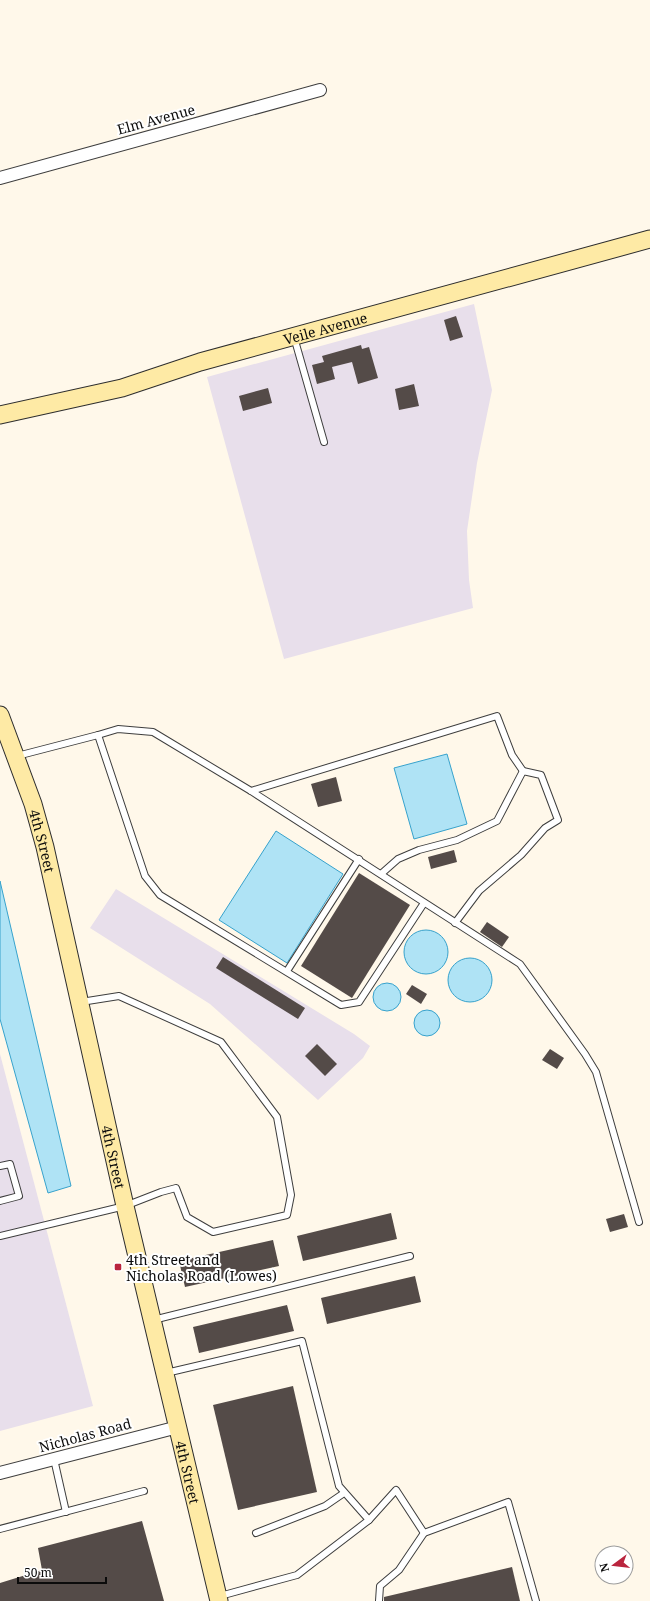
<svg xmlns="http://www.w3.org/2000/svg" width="650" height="1601" viewBox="0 0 650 1601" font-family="'Noto Serif',serif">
<rect width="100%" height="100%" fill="#fff8ea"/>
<!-- industrial -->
<g fill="#e8dfeb">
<path d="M474,304L492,390L477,463L467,531L469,580L473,608L284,659L207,377Z"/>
<path d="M116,889L354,1034L370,1046L363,1058L318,1100L210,1004L90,928Z"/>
<path d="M0,1054L93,1406L0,1431Z"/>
</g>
<!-- water -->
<g fill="#afe3f5" stroke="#37a2cc">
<path d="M447,754L467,824L414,839L394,768Z"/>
<path d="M276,831L343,874L287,963L219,920Z"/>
<path d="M0,881L71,1186L48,1193L0,1019Z"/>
<circle cx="426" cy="952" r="22"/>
<circle cx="470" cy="980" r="22"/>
<circle cx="387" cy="997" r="14"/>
<circle cx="427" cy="1023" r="13"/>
</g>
<!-- building -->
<g fill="#544b48">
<path d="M456,316L463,337L450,341L444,320Z"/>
<path d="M361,345L362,349L369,347L378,378L358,384L352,362L332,367L335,379L317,384L312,365L324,362L322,356Z"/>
<path d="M414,384L419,406L399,410L395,389Z"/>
<path d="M268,388L272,403L243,411L239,396Z"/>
<path d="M336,777L342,801L318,807L311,784Z"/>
<path d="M454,850L457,862L431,869L428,857Z"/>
<path d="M359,873L410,905L352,998L301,966Z"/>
<path d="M487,922L509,937L502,947L480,932Z"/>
<path d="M223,957L305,1008L298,1019L216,968Z"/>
<path d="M412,985L427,994L421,1004L406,994Z"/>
<path d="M317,1044L337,1064L325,1076L305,1056Z"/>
<path d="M550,1049L564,1058L557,1069L542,1060Z"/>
<path d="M391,1213L397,1239L303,1261L297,1236Z"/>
<path d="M624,1214L628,1227L610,1232L606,1219Z"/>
<path d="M273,1240L279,1266L185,1287L179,1261Z"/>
<path d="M415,1276L421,1302L327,1324L321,1298Z"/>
<path d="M287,1305L294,1331L199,1353L193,1327Z"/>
<path d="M293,1386L317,1492L238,1510L213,1405Z"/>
<path d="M142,1521L164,1601H0V1583L42,1570L38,1548Z"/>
<path d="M512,1567L520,1601H384V1597Z"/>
</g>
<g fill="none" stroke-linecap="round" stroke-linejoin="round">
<defs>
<g id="lane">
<path d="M294,337L324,442"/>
<path d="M98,735L145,876L160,895L341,1005L359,1002L424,903"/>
<path d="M17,756L98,735L118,729L153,732L251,791L520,964L585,1054L596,1072L639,1222"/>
<path d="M251,791L497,716L512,755L523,771"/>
<path d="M381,874L398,859L419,850L457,840L497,821L523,771L541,775L558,820L545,828L521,855L479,891L455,923"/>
<path d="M287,971L359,859"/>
<path d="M0,1166L10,1164L19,1196L0,1201"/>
<path d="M0,1236L125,1206L161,1192L176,1188L187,1217L213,1232L287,1215L291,1195L277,1117L221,1042L119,996L81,1002"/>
<path d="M153,1320L410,1256"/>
<path d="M166,1373L302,1341L339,1486L369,1520"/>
<path d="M54,1459L66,1512"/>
<path d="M0,1529L144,1491"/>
<path d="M256,1533L325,1506L344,1493"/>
<path d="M220,1596L297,1575L369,1520L396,1490L424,1533L508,1502L536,1601"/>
<path d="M379,1601L380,1586L399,1570L424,1533"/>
</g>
<g id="street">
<path d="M0,178L320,90"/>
<path d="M0,1473L178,1427"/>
</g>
<g id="secondary">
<path id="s1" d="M0,415L122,388L200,362L650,239"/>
<path id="s2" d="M0,715L33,804L45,847L125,1206L219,1601"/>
</g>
</defs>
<!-- lane casing -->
<use href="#lane" stroke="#3e3e3e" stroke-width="8"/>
<!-- street casing -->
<use href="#street" stroke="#3e3e3e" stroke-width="14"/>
<!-- secondary casing -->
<use href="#secondary" stroke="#2d2d2d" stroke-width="19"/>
<!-- lane -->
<use href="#lane" stroke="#fff" stroke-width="6"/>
<!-- street -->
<use href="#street" stroke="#fff" stroke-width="12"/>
<!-- secondary -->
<use href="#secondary" stroke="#feeaa5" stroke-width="17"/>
</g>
<!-- markers -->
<rect fill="#ba253e" stroke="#fff" stroke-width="1.5" x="114" y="1263" width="8" height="8" rx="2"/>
<g text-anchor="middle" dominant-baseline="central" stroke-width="4" stroke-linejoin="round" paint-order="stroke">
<!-- street labels -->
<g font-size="14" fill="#0b0b0b" stroke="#fff">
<text transform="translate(156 119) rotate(-15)">Elm Avenue</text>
<text stroke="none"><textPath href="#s1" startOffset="337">Veile Avenue</textPath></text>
<text stroke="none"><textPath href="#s2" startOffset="133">4th Street</textPath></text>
<text stroke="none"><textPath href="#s2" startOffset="457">4th Street</textPath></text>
<text transform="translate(85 1435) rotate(-15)">Nicholas Road</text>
<text stroke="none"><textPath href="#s2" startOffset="781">4th Street</textPath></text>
</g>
<!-- poi labels -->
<g font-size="14" fill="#0b0b0b" stroke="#fff" text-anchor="start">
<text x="126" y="1259">4th Street and<tspan x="126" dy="16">Nicholas Road (Lowes)</tspan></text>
</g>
</g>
<!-- north arrow -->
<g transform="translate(614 1565) rotate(255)"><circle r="19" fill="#ffffff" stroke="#9d9d9d"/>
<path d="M0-3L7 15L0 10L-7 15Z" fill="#ba253e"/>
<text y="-6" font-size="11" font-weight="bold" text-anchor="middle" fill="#0b0b0b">N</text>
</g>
<!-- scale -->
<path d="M18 1577v6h88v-6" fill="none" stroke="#0b0b0b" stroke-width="2"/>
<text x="24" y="1577" font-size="12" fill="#0b0b0b" stroke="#ffffff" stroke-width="3" paint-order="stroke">50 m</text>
</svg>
